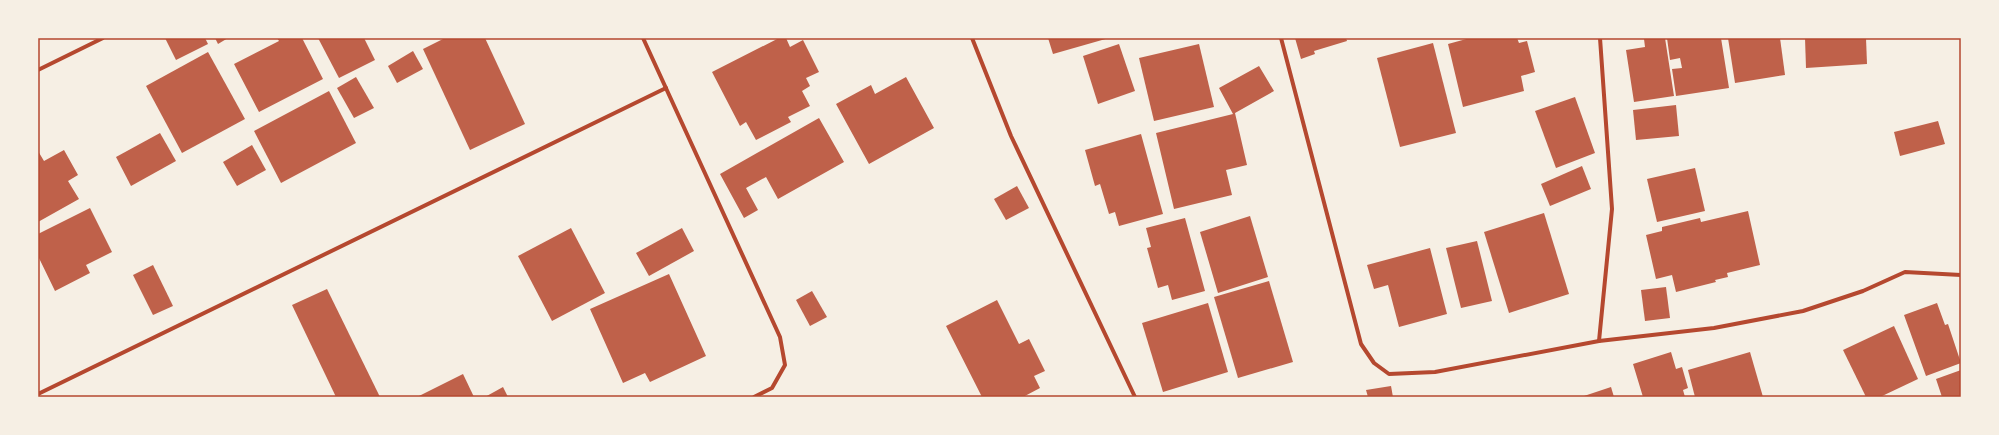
<svg xmlns="http://www.w3.org/2000/svg" width="1999" height="435" viewBox="0 0 1999 435" font-family="'Fira Sans Condensed',sans-serif">
<rect width="100%" height="100%" fill="#f6efe4"/>
<!-- building -->
<g fill="#bf614a">
<path d="M165,38H205L208,44L176,60Z"/>
<path d="M215,38H228L218,44Z"/>
<path d="M277,38H302L323,79L259,112L234,64L279,41Z"/>
<path d="M318,38H364L375,60L339,78Z"/>
<path d="M445,38H485L525,124L470,150L423,49Z"/>
<path d="M779,38H786L790,47L803,40L819,72L806,78L810,86L802,91L810,106L788,117L791,122L756,140L746,122L740,126L712,72Z"/>
<path d="M1048,38H1109L1053,54Z"/>
<path d="M1295,38H1346L1347,41L1314,51L1315,54L1301,59Z"/>
<path d="M1470,38H1517L1519,43L1527,41L1535,72L1521,76L1524,91L1463,107L1448,44Z"/>
<path d="M1647,38H1665L1674,96L1634,102L1626,50L1645,47L1644,39Z"/>
<path d="M1667,38H1721L1729,88L1676,96L1672,69L1682,68L1680,58L1670,60Z"/>
<path d="M1728,38H1780L1785,75L1735,83Z"/>
<path d="M1805,38H1866L1867,64L1806,68Z"/>
<path d="M1433,43L1456,133L1400,147L1377,58Z"/>
<path d="M1119,44L1135,91L1098,104L1083,56Z"/>
<path d="M1199,44L1214,107L1154,121L1139,58Z"/>
<path d="M413,51L423,69L397,83L388,66Z"/>
<path d="M208,52L245,119L182,153L146,86Z"/>
<path d="M1259,66L1274,91L1235,113L1247,165L1226,170L1232,195L1174,209L1156,133L1233,114L1219,88Z"/>
<path d="M356,77L374,108L354,118L337,88Z"/>
<path d="M906,77L934,128L869,164L836,104L871,85L875,94Z"/>
<path d="M329,91L356,143L281,183L254,131Z"/>
<path d="M1575,97L1595,153L1556,168L1535,111Z"/>
<path d="M1676,105L1679,136L1636,140L1633,110Z"/>
<path d="M819,118L844,162L778,199L766,177L746,188L758,210L744,218L720,174Z"/>
<path d="M1938,121L1945,144L1900,156L1894,132Z"/>
<path d="M160,133L176,161L131,186L116,157Z"/>
<path d="M1141,134L1163,214L1119,226L1115,212L1109,214L1100,184L1095,186L1085,150Z"/>
<path d="M252,145L266,170L237,186L223,162Z"/>
<path d="M64,150L78,175L68,181L79,199L38,222V151L44,161Z"/>
<path d="M1582,166L1591,189L1550,206L1541,184Z"/>
<path d="M1695,168L1705,211L1657,222L1647,179Z"/>
<path d="M1017,186L1029,208L1006,220L994,199Z"/>
<path d="M90,208L112,252L86,265L90,273L55,291L38,256V234Z"/>
<path d="M1748,211L1760,265L1727,273L1728,277L1715,280L1716,282L1676,292L1672,275L1656,279L1646,235L1662,231V227L1700,218L1701,222Z"/>
<path d="M1544,213L1569,294L1509,313L1484,232Z"/>
<path d="M1250,216L1268,277L1218,293L1200,232Z"/>
<path d="M1185,218L1205,291L1172,300L1168,285L1158,288L1147,248L1151,247L1146,228Z"/>
<path d="M571,228L605,293L552,321L518,256Z"/>
<path d="M682,228L694,251L649,276L636,253Z"/>
<path d="M1477,241L1492,301L1461,308L1446,248Z"/>
<path d="M1430,248L1447,314L1399,327L1388,285L1374,289L1367,265Z"/>
<path d="M153,265L173,306L153,315L133,275Z"/>
<path d="M669,274L706,356L650,382L645,373L623,383L590,309Z"/>
<path d="M1269,281L1293,362L1238,378L1214,297Z"/>
<path d="M1666,287L1670,318L1645,321L1641,290Z"/>
<path d="M327,289L380,397H336L292,305Z"/>
<path d="M812,291L827,317L810,326L796,300Z"/>
<path d="M997,300L1019,344L1029,339L1045,371L1034,376L1040,388L1023,397H982L946,326Z"/>
<path d="M1208,303L1228,372L1163,392L1142,323Z"/>
<path d="M1937,303L1945,325L1948,324L1961,363L1926,376L1904,315Z"/>
<path d="M1894,326L1918,379L1880,397H1866L1843,350Z"/>
<path d="M1671,352L1676,369L1682,367L1688,388L1683,390L1685,397H1643L1633,364Z"/>
<path d="M1750,352L1763,397H1695L1688,370Z"/>
<path d="M1961,370V397H1942L1936,379Z"/>
<path d="M463,374L474,397H417Z"/>
<path d="M1391,386L1393,397H1368L1366,390Z"/>
<path d="M503,387L508,397H485Z"/>
<path d="M1611,387L1614,397H1581Z"/>
</g>
<g fill="none" stroke-linecap="round" stroke-linejoin="round">
<!-- minor -->
<g stroke="#b5482f" stroke-width="4">
<path d="M643,38L780,337L785,365L772,388L754,397"/>
<path d="M972,38L1011,136L1135,397"/>
<path d="M1281,38L1361,344L1374,363L1389,374L1435,372L1599,341L1714,328L1803,311L1863,291L1905,272L1961,275"/>
<path d="M38,70L103,38"/>
<path d="M1599,341L1612,209L1600,38"/>
<path d="M38,394L666,88"/>
</g>
</g>
<!-- border -->
<rect width="1999" height="435" fill="none" stroke="#f6efe4" stroke-width="78"/>
<rect x="39" y="39" width="1921" height="357" fill="none" stroke="#b5482f" stroke-width="1.5"/>
</svg>
